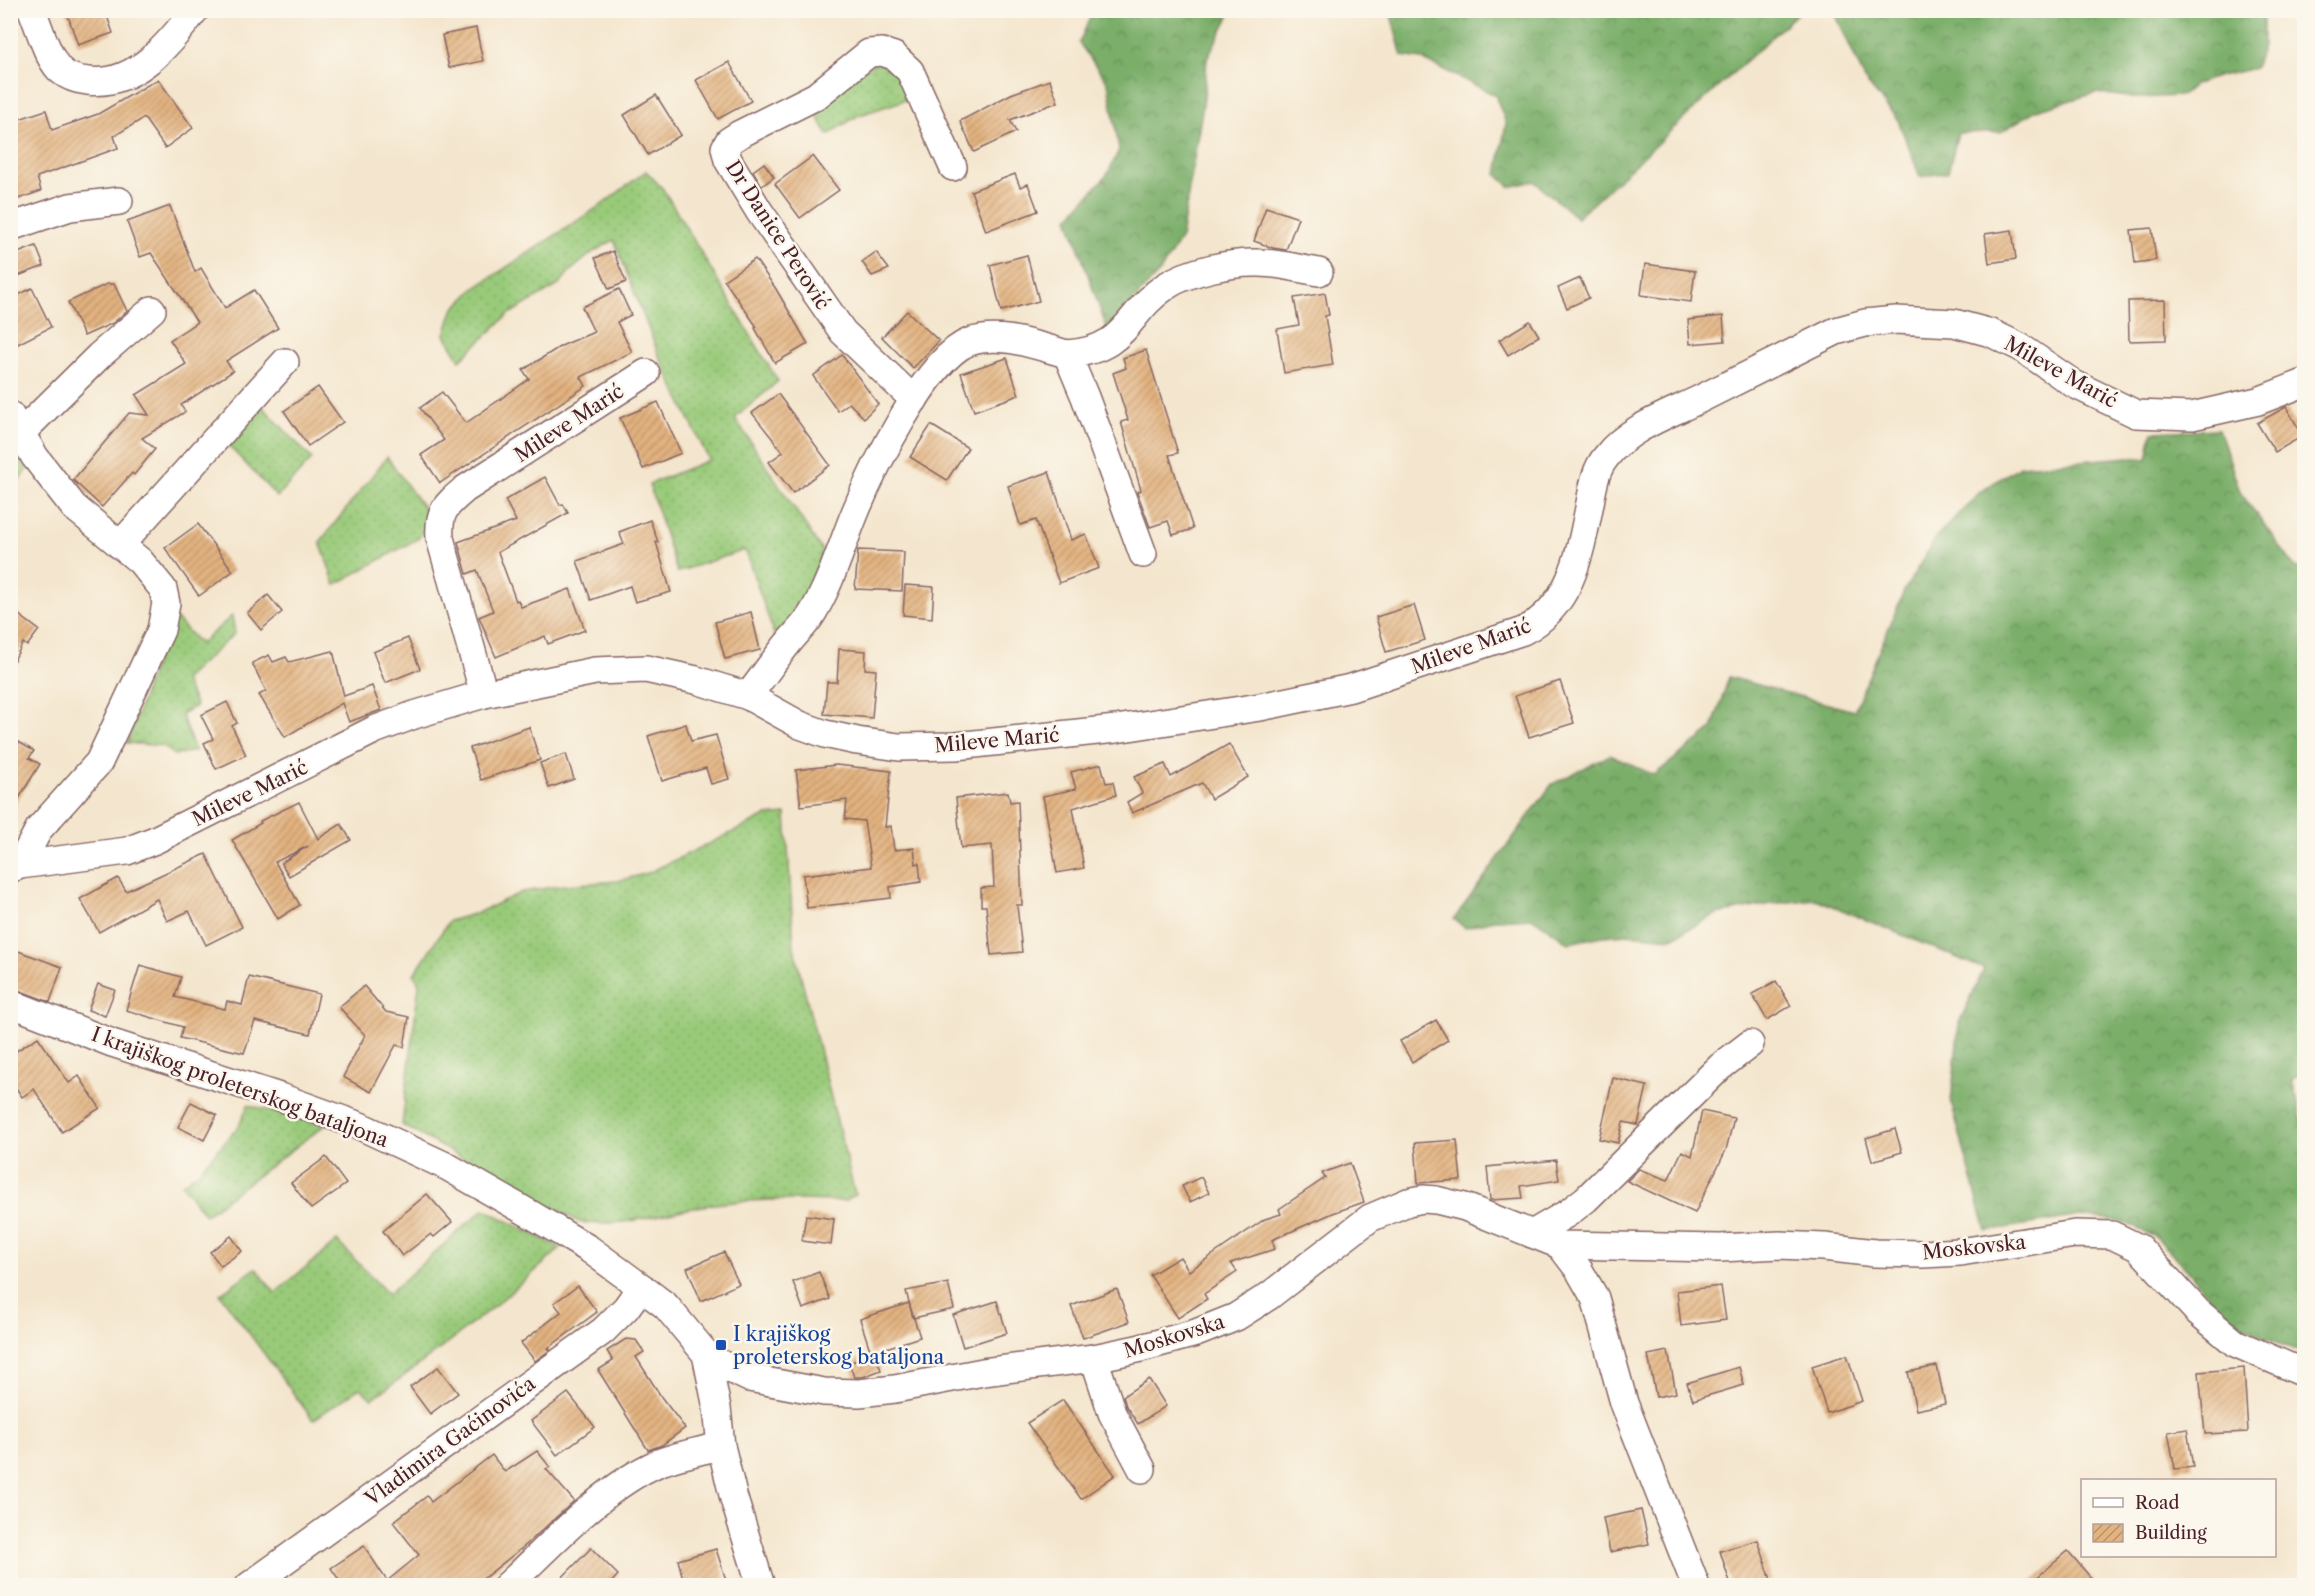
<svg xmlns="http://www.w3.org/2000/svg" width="2315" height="1596" viewBox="0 0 2315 1596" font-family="'Libre Caslon Text',serif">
<defs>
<pattern id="grass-dots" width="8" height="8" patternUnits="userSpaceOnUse" patternTransform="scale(1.5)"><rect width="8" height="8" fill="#99ca79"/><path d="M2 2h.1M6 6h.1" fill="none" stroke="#85ad69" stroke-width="1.8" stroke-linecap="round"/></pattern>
<pattern id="forest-crowns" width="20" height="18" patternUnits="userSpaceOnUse" patternTransform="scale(1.5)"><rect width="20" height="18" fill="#7aae69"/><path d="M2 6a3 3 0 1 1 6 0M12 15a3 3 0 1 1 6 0" fill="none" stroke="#668d57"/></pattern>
<pattern id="building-hatch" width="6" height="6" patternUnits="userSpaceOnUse" patternTransform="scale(1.5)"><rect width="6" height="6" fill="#e3b380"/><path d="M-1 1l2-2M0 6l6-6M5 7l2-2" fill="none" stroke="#ba9169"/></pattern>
</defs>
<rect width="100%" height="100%" fill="#fbf7ec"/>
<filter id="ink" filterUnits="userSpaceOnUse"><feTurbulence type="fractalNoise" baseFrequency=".0167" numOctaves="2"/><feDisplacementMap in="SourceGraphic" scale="12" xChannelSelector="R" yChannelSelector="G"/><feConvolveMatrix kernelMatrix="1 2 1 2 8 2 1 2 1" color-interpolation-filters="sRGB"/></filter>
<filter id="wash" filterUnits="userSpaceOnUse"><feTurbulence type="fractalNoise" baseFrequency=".008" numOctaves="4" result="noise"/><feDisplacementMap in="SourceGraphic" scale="24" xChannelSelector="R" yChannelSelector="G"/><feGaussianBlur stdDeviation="1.35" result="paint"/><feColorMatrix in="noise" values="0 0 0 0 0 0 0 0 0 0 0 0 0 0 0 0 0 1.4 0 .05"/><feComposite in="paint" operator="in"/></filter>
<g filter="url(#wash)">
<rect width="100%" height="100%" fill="#f4e6ce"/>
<!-- grass -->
<g fill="url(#grass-dots)" stroke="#727452" stroke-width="1.5">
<path d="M880,63L901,76L911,98L857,116L828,135L813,108L872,64Z"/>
<path d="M646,171L663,189L778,381L735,418L823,552L798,611L776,640L745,550L677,572L649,484L709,460L660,358L614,240L593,252L569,272L559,285L509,314L460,360L445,335L453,310L475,288L600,206Z"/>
<path d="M260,404L312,459L277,497L225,442Z"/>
<path d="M11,443L27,469L11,492L10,443Z"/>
<path d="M387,457L430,517L419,538L335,585L320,542Z"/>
<path d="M172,614L200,644L232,616L235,633L184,680L196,706L181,714L195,751L174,755L164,746L127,743Z"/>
<path d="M786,814L794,948L855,1194L847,1201C803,1200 758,1198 715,1204C670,1210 624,1229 579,1222L402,1125L419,984L414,974L449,921L477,913L522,892L565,885L618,881L648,873L766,816Z"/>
<path d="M248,1105L325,1125L205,1215L182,1184L196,1174L239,1126Z"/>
<path d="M484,1209L561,1248C501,1303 438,1352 372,1399L360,1388L313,1420L220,1294L256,1268L275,1293L337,1241L388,1294Z"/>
</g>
<!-- forest -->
<g fill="url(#forest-crowns)" stroke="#62664a" stroke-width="1.5">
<path d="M1093,11H1232L1207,58L1204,98L1181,238L1159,273L1107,329L1068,218L1107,175L1119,150L1108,83L1079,43Z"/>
<path d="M1390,11L1391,10L1800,11L1577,218L1534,181L1510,187L1497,175L1506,123L1495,95L1422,59L1402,56Z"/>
<path d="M1834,11H2266L2263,13V45L2255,68L2216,77L2194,85L2180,96L2137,98L2096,93L2036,110L2001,132L1958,133L1948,172L1920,177L1898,120L1866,82Z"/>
<path d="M2219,429L2240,492L2295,567L2304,570V1073L2292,1079L2304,1129V1353L2264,1338L2219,1310L2188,1271L2155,1237L2121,1221L2081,1216L1986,1231L1951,1102L1959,1023L1984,969L1816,899L1771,904L1717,914L1672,938L1626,934L1603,936L1569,943L1533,918L1494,920L1465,928L1454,919L1552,784L1610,755L1654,775L1712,729L1729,677L1854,711L1905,589L1937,536L1981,491L2020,466L2129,457L2147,459L2152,432Z"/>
</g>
<g id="blocks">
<!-- building -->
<g fill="url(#building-hatch)">
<path d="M66,10H105L113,33L78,45Z"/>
<path d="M476,28L483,61L449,68L442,35Z"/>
<path d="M729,62L751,101L718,119L696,80Z"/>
<path d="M158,79L193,128L165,148L144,118L114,136L118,148L37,177L41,191L10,202V122L46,110L52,130L98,114Z"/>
<path d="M1050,80L1058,102L1010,120L1016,132L974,152L960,121L1011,94Z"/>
<path d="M656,95L681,135L648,155L624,115Z"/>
<path d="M813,156L839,190L800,218L775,184Z"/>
<path d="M764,163L774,177L762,186L753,171Z"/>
<path d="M1015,174L1020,187L1028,184L1038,211L986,231L971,191Z"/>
<path d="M170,206L195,272L201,268L225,308L254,290L278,328L226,361L233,371L181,405L185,412L142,438L155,449L134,475L132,473L102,507L73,480L129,413L149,415L136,395L186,364L170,340L197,322L151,253L140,257L127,222Z"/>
<path d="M1266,207L1298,218L1286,250L1273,248L1254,241Z"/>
<path d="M2152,228L2156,260L2135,263L2131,230Z"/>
<path d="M2012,230L2016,259L1989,263L1985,234Z"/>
<path d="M36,246L44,266L18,276L10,256Z"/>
<path d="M613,251L626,282L609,289L595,258Z"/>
<path d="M876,252L889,269L872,276L862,262Z"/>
<path d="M1027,255L1039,301L1001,311L990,265Z"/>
<path d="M755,259L776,289L808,344L775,363L755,328L757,327L724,280Z"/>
<path d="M1645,264L1695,271L1691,302L1641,295Z"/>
<path d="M1580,278L1589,298L1567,308L1558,288Z"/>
<path d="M107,284H114L127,311L113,323L84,336L68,302Z"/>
<path d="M32,288L51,327L10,348V299Z"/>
<path d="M619,289L631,315L617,322L632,352L581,377L586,386L440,483L421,455L444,440L420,408L442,392L466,423L529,379L523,370L561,346L594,332L582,307Z"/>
<path d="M1325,293L1329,315L1325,316L1333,365L1284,373L1277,329L1299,325L1294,298Z"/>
<path d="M2165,300L2166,340L2129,341L2128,301Z"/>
<path d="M907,311L939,341L913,368L882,337Z"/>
<path d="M1723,316L1725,341L1690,344L1688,320Z"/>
<path d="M1530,321L1539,336L1508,355L1499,340Z"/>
<path d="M1146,350L1178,453L1169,455L1193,529L1173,535L1168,521L1150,527L1137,492L1141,490L1121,422L1128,420L1113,373L1126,368L1123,358Z"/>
<path d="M842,355L878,404L864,418L849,403L838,411L813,376Z"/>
<path d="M1007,358L1019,395L974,411L961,373Z"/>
<path d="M318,387L343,422L308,446L284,411Z"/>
<path d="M778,394L830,465L793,493L769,462L783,452L752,413Z"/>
<path d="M658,402L681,453L643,469L620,418Z"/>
<path d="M2286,407L2303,436L2275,452L2257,423Z"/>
<path d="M931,425L968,448L947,480L910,457Z"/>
<path d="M1049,472L1071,540L1086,534L1099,568L1059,583L1036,520L1020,525L1008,486Z"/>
<path d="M545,477L560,505L563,504L568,513L498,552L516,601L518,600L521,607L570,589L585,630L548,644L545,636L496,657L479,617L493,611L477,570L467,574L458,542L516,521L505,500Z"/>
<path d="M650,520L658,542H656L671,592L635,602L630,586L591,600L577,561L624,544L619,532Z"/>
<path d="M198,524L233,571L199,596L165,548Z"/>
<path d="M858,550L904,552L902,591L855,589Z"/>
<path d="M905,585L934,587L932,618L903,615Z"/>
<path d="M268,595L282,612L261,630L247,613Z"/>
<path d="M1414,605L1425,640L1386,652L1376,617Z"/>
<path d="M10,608L39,630L27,646L23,643L10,668Z"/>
<path d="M751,612L760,650L725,659L715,622Z"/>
<path d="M408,638L420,669L385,683L373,652Z"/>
<path d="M839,649L866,651L865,669L876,670L872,718L824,714L827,682H837Z"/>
<path d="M333,651L344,696L372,686L381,710L349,722L342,703L285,737L259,695L266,691L252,663L269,655L273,662L286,657L289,662Z"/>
<path d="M1560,681L1574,723L1529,737L1515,696Z"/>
<path d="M227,702L237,723L232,726L246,755L216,769L204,743L213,739L201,715Z"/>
<path d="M686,724L691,741L716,735L729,779L711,784L706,768L662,781L648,736Z"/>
<path d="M529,727L540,760L481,780L470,748Z"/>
<path d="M10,737L34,751L29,758L40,764L10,813Z"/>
<path d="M1229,744L1248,777L1211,799L1202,783L1132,813L1127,802L1142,793L1134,777L1165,764L1171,777Z"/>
<path d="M566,754L574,779L549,788L540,763Z"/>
<path d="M1101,764L1106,783L1113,782L1116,795L1073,808L1084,868L1057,873L1043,796L1076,789L1071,772Z"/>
<path d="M836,765L891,771L885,827L891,826L894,850L914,848L916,864L919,863L921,882L890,887L891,898L807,908L803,875L871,867L864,821L845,819L847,800L801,806L796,770Z"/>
<path d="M1008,792L1010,802L1018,801L1022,905H1017L1022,952L991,955L986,906H981V888L994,887L992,845L961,848L956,798Z"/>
<path d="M299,802L318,839L341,824L351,840L289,876L281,863L308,846L275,862L300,905L278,919L232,840L261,823L260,821Z"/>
<path d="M206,854L242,927L206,945L189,911L167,921L157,899L99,932L80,899L118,878L126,891Z"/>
<path d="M10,948L62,967L50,1002L10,987Z"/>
<path d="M140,965L181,977L175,997L225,1009L227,1001L242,1005L249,977L319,994L310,1034L255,1021L244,1053L180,1038L183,1027L126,1010Z"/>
<path d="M1776,981L1791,1006L1767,1020L1752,994Z"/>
<path d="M98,984L115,990L105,1016L88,1010Z"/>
<path d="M364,986L386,1012L409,1017L404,1047L396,1045L371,1092L343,1077L365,1035L339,1007Z"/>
<path d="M1436,1020L1448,1040L1412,1062L1400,1041Z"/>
<path d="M38,1037L69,1083L79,1076L100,1108L62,1132L34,1089L22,1097L10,1079V1055Z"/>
<path d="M1613,1078L1647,1086L1638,1125L1623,1122L1618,1143L1599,1139Z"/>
<path d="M191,1102L217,1115L204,1140L178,1127Z"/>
<path d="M1702,1111L1734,1118L1726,1150L1695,1213L1627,1181L1639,1169L1668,1180L1682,1151L1692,1156Z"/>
<path d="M1895,1129L1902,1152L1872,1161L1866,1138Z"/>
<path d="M1457,1140L1461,1180L1418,1183L1415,1143Z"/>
<path d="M326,1157L346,1184L311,1209L291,1183Z"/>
<path d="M1556,1160L1559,1180L1521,1186L1523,1198L1490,1200L1487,1167Z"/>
<path d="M1350,1163L1364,1202L1333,1213L1272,1240L1275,1249L1231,1263L1237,1272L1204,1294L1207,1299L1178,1318L1150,1275L1180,1257L1189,1271L1265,1219L1281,1214L1279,1209L1325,1178L1322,1173Z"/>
<path d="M1201,1177L1209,1193L1190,1202L1182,1186Z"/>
<path d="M427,1194L452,1222L434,1237L431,1234L402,1256L383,1231Z"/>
<path d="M806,1215L834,1219L831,1245L802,1241Z"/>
<path d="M231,1236L242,1251L221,1266L210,1252Z"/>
<path d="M724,1252L739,1284L701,1301L687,1268Z"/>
<path d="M819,1272L830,1299L803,1309L793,1282Z"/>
<path d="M948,1283L954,1309L913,1318L906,1291Z"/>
<path d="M578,1286L597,1312L548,1348L550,1350L535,1361L521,1343L561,1312L554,1303Z"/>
<path d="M1721,1286L1726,1320L1681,1326L1677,1291Z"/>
<path d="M1117,1289L1129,1322L1083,1338L1071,1306Z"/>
<path d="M997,1301L1007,1333L963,1347L953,1315Z"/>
<path d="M909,1303L920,1337L871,1353L860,1319Z"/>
<path d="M626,1339L636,1340L644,1352L636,1357L662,1398L685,1428L662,1445L648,1450L598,1370L613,1361L607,1351Z"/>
<path d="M1668,1351L1676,1393L1656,1397L1648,1355Z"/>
<path d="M875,1353L881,1370L863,1377H854L849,1363Z"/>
<path d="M1847,1355L1862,1401L1827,1413L1812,1366Z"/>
<path d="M1937,1366L1945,1404L1916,1410L1908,1372Z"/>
<path d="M438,1367L458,1393L430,1414L410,1387Z"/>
<path d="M1739,1367L1744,1385L1693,1400L1687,1383Z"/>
<path d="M2244,1368L2248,1432L2205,1434L2199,1372Z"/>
<path d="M1149,1379L1166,1406L1138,1424L1126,1406L1123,1396Z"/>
<path d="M568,1393L595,1427L557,1455L531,1421Z"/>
<path d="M1063,1400L1115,1475L1081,1499L1027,1423Z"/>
<path d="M2187,1429L2193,1467L2175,1469L2168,1432Z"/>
<path d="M537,1451L550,1467L546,1469L574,1501L527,1544L474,1586H343L331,1568L364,1546L387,1581L419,1555L393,1522L427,1496L431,1502L492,1455L505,1472Z"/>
<path d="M1641,1510L1649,1544L1610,1552L1603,1518Z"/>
<path d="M1758,1540L1771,1580L1752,1586H1731L1720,1551Z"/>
<path d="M591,1548L618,1575L608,1586H554Z"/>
<path d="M716,1549L726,1580L708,1586H685L678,1560Z"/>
<path d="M2068,1551L2098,1586H2027Z"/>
</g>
</g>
</g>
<g filter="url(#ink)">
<use href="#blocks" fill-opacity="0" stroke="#866564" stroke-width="1.5"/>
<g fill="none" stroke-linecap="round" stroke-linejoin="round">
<defs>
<g id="minor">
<path d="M32,10C39,27 47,56 59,69C67,77 78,80 88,81C135,87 170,43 195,10"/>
<path d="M10,227L70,207L119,201"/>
<path d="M1067,354C1128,350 1125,314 1166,286C1189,271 1232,262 1259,263C1279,263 1299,269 1319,272"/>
<path d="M914,400L843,332L759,211L728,160L725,148L729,141L740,134L816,96L869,53L882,52L894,56L910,71L953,167"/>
<path d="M10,415L35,457L74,507L140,561L163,589L166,603L161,630L99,762L39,829L20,865"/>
<path d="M21,433L99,356L152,310"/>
<path d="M120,545L285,362"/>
<path d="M484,694L440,538C438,511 446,505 465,489L646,373"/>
<path d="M748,696C762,678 775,659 789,642C797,632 806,624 812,614C831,583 841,547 855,513C872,471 927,358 969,342C1000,331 1037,346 1067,354L1085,397L1143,554"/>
<path d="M10,869L20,865L127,851L155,840L374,730L414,715L484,694L595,671L646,669L696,680L748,696L800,725L825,734L857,741L899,747L956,746L1116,729L1260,707L1351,688L1523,631C1572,606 1580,553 1590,503C1593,487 1595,470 1606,457C1627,429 1667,415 1698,400C1744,377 1790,354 1836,331L1865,323L1896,320L1954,323L1991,333L2020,347L2074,384L2136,414L2192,416L2258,401L2304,383"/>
<path d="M10,1003L112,1043L280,1097L360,1126L448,1167L532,1215L589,1249L641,1287L666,1306L706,1354L717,1408L721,1446L734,1499L761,1586"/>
<path d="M1532,1234L1568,1213L1586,1199L1720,1067L1750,1044"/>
<path d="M1560,1245L1579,1270L1595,1298L1624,1403L1696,1586"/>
<path d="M706,1354L726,1367L749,1378L824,1392L859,1393L895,1389L983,1372L1094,1358L1137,1349L1196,1333L1236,1317L1269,1296L1370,1218L1408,1202L1423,1199L1436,1200L1465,1207L1560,1245L1720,1248L1780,1245L1824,1247L1875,1253L1923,1254L1960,1252L2075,1234L2112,1235L2139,1248L2197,1311L2235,1343L2299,1371L2304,1372"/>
<path d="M1094,1358L1112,1413L1142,1469"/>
<path d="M249,1586L603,1331L626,1308L641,1287"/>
<path d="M507,1586C551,1545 603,1487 658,1463C679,1455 700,1451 721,1446"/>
</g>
</defs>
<!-- minor casing -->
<use href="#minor" stroke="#866564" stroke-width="30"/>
<!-- minor -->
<use href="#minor" stroke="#fff" stroke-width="27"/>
</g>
</g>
<!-- markers -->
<rect fill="#1a4fb4" stroke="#fbf7ec" stroke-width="2" x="715" y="1339" width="12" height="12" rx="3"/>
<g text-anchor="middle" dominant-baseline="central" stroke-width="5" stroke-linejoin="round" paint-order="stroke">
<!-- street labels -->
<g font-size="20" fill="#4a1f2b" stroke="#fbf7ec">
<text transform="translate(778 235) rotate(57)">Dr Danice Perović</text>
<text transform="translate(2061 372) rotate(29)">Mileve Marić</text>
<text transform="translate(569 423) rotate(-33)">Mileve Marić</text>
<text transform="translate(1471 646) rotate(-20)">Mileve Marić</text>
<text transform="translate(997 740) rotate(-5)">Mileve Marić</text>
<text transform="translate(250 793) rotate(-26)">Mileve Marić</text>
<text transform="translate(240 1087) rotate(20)">I krajiškog proleterskog bataljona</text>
<text transform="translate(1974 1247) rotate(-6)">Moskovska</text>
<text transform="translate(1174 1336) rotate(-17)">Moskovska</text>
<text transform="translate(450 1441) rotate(-36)">Vladimira Gaćinovića</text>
</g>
<!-- transit labels -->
<g font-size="20" fill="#164399" stroke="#fbf7ec" text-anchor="start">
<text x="733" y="1334">I krajiškog<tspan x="733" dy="23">proleterskog bataljona</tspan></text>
</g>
</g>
<!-- margin -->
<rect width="2315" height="1596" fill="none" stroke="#fbf7ec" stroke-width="36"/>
<!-- legend -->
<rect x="2081" y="1479" width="195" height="78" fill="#fbf7ec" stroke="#b4a19f" stroke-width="1.5"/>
<rect x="2093" y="1498" width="30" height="9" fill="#ffffff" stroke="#b4a19f" stroke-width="1.5"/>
<text x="2135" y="1509" font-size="18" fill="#4a1f2b">Road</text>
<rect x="2093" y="1524" width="30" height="18" fill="url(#building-hatch)" stroke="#b4a19f" stroke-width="1.5"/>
<text x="2135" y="1539" font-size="18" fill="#4a1f2b">Building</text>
</svg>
